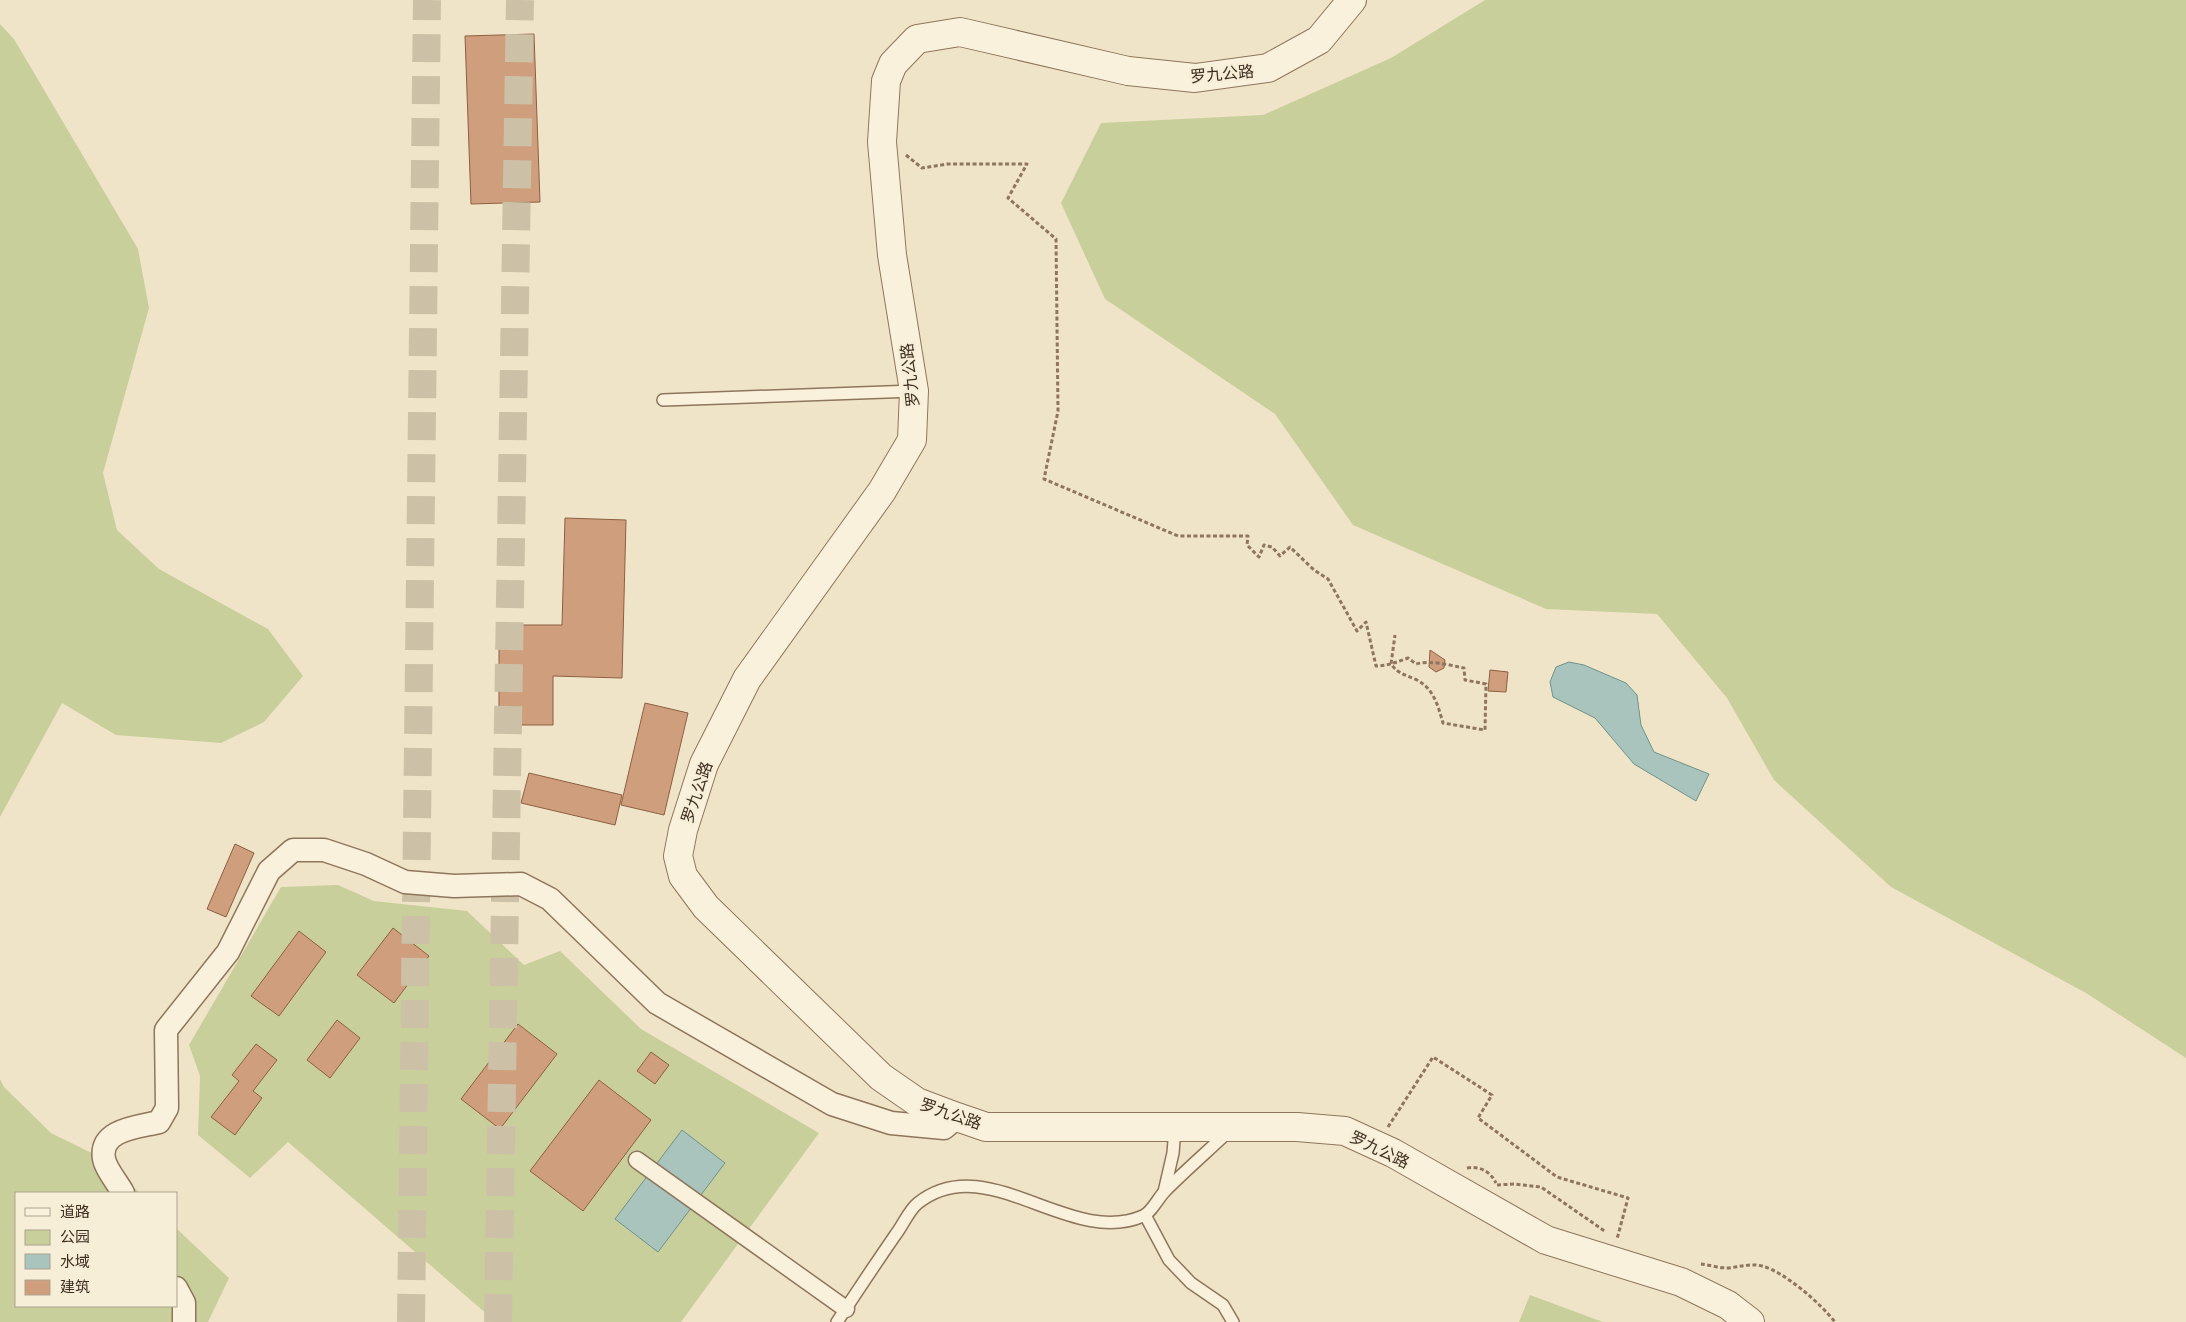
<svg xmlns="http://www.w3.org/2000/svg" width="2186" height="1322" viewBox="0 0 2186 1322" font-family="'Playfair Display','Noto Sans SC',serif">
<rect width="100%" height="100%" fill="#f0e4c8"/>
<!-- green -->
<g fill="#c9cf9b">
<path d="M1485,0H2186V1058L2086,993L1891,887L1774,780L1727,698L1657,614L1546,609L1353,525L1275,414L1105,299L1061,203L1101,123L1263,115L1391,58Z"/>
<path d="M0,24L14,39L138,249L149,308L103,473L117,530L159,569L268,629L303,676L264,722L221,743L116,735L62,703L0,817Z"/>
<path d="M338,885L374,901L467,911L524,965L560,951L641,1029L819,1133L681,1322H496L288,1142L250,1178L198,1135L200,1076L189,1045L281,887Z"/>
<path d="M0,1079L4,1087L51,1133L104,1159L140,1193H16V1306H176V1228L229,1278L208,1322H0Z"/>
<path d="M1530,1295L1603,1322H1519Z"/>
</g>
<!-- water -->
<g fill="#a9c4bc" stroke="#6f938a">
<path d="M1569,662L1584,665L1626,683L1637,695L1641,725L1654,752L1709,774L1696,801L1634,764L1595,718L1553,697L1550,682L1556,667Z"/>
<path d="M682,1130L725,1163L658,1252L615,1219Z"/>
</g>
<!-- building -->
<g fill="#cf9f7d" stroke="#8d5f41">
<path d="M534,34L540,202L471,204L465,36Z"/>
<path d="M565,518L626,520L622,678L553,676V725H499V625H562Z"/>
<path d="M1430,650L1445,660L1444,668L1436,672L1429,667Z"/>
<path d="M1490,670L1508,672L1506,692L1488,691Z"/>
<path d="M645,703L688,713L664,815L621,805Z"/>
<path d="M529,773L622,795L615,825L521,803Z"/>
<path d="M235,844L254,853L226,917L207,909Z"/>
<path d="M393,928L429,956L394,1003L357,975Z"/>
<path d="M299,931L326,952L279,1016L251,996Z"/>
<path d="M337,1020L360,1038L330,1078L307,1060Z"/>
<path d="M518,1024L557,1054L500,1129L461,1099Z"/>
<path d="M256,1044L277,1060L253,1091L262,1098L235,1135L211,1117L239,1081L232,1075Z"/>
<path d="M651,1052L669,1065L655,1084L637,1071Z"/>
<path d="M599,1080L651,1120L583,1211L530,1171Z"/>
</g>
<g fill="none" stroke-linecap="round" stroke-linejoin="round">
<!-- trunk-tunnel -->
<g stroke="#ccc0a6" stroke-width="28" stroke-dasharray="28 14" stroke-linecap="butt">
<path d="M411,1322L427,0"/>
<path d="M498,1322L520,0"/>
</g>
<defs>
<g id="service">
<path d="M663,400L914,391"/>
<path d="M1164,1192L1173,1153L1175,1128"/>
<path d="M1145,1215L1169,1260L1191,1283L1223,1305L1233,1322"/>
<path d="M837,1322C856,1293 876,1263 896,1234C903,1225 909,1210 918,1203C987,1148 1069,1248 1143,1216C1152,1212 1158,1198 1165,1191C1186,1170 1208,1151 1229,1131"/>
</g>
<path id="pedestrian" d="M637,1160L846,1309"/>
<g id="minor">
<path d="M123,1193C118,1183 106,1170 104,1159C99,1129 139,1127 159,1122L167,1108L166,1030L228,952L269,871L293,850H324L366,864L405,882L454,886L521,884L550,899L657,1003L832,1104L891,1123L944,1128L957,1117"/>
<path d="M176,1288L184,1303V1322"/>
</g>
<path id="tertiary" d="M1352,0L1319,40L1268,68L1195,78L1128,71L960,32L917,39L893,64L886,81L882,142L892,255L914,391L912,440L882,491L747,679L704,764L683,830L678,856L683,876L706,907L881,1077L917,1102L957,1117L986,1127H1297L1345,1131L1393,1153L1546,1240L1681,1282L1728,1305L1750,1322"/>
</defs>
<!-- service casing -->
<use href="#service" stroke="#8d765c" stroke-width="14"/>
<!-- pedestrian casing -->
<use href="#pedestrian" stroke="#8d765c" stroke-width="19"/>
<!-- minor casing -->
<use href="#minor" stroke="#8d765c" stroke-width="25"/>
<!-- tertiary casing -->
<use href="#tertiary" stroke="#8d765c" stroke-width="30"/>
<!-- path -->
<g stroke="#8d765c" stroke-width="3" stroke-dasharray="4 2.5" stroke-linecap="butt">
<path d="M906,155L922,168L948,164H1027L1008,198L1056,239L1058,411L1044,479L1178,536H1248L1247,545L1259,557L1264,545L1272,547L1280,556L1290,547L1314,570L1328,579L1357,631L1366,622L1376,666C1387,666 1397,662 1408,658L1416,664C1431,660 1449,665 1464,668L1465,680L1486,684L1485,730L1443,723C1438,706 1434,689 1417,680C1406,675 1398,674 1391,664L1395,635"/>
<path d="M1388,1127L1433,1057L1492,1095L1478,1118L1557,1177L1628,1198L1617,1239"/>
<path d="M1467,1168C1480,1166 1490,1171 1496,1183"/>
<path d="M1497,1185L1514,1184L1541,1187L1606,1232"/>
<path d="M1701,1264C1709,1265 1719,1268 1728,1268C1740,1267 1750,1263 1762,1266C1785,1272 1820,1303 1835,1322"/>
</g>
<!-- service -->
<use href="#service" stroke="#faf1dc" stroke-width="11"/>
<!-- pedestrian -->
<use href="#pedestrian" stroke="#faf1dc" stroke-width="16"/>
<!-- minor -->
<use href="#minor" stroke="#faf1dc" stroke-width="22"/>
<!-- tertiary -->
<use href="#tertiary" stroke="#faf1dc" stroke-width="28"/>
</g>
<g text-anchor="middle" dominant-baseline="central" stroke-width="5" stroke-linejoin="round" paint-order="stroke">
<!-- street labels -->
<g font-size="16" fill="#3d2e20" stroke="#f7eed8">
<text transform="translate(1222 73) rotate(-5)">罗九公路</text>
<text transform="translate(909 375) rotate(-96)">罗九公路</text>
<text transform="translate(696 792) rotate(-71)">罗九公路</text>
<text transform="translate(951 1113) rotate(19)">罗九公路</text>
<text transform="translate(1380 1149) rotate(26)">罗九公路</text>
</g>
</g>
<!-- legend -->
<rect x="15" y="1192" width="162" height="115" fill="#f7eed8" stroke="#ada18e"/>
<rect x="25" y="1208" width="25" height="8" fill="#faf1dc" stroke="#ada18e"/>
<text x="60" y="1217" font-size="15" fill="#3d2e20">道路</text>
<rect x="25" y="1230" width="25" height="15" fill="#c9cf9b" stroke="#ada18e"/>
<text x="60" y="1242" font-size="15" fill="#3d2e20">公园</text>
<rect x="25" y="1254" width="25" height="15" fill="#a9c4bc" stroke="#ada18e"/>
<text x="60" y="1267" font-size="15" fill="#3d2e20">水域</text>
<rect x="25" y="1280" width="25" height="15" fill="#cf9f7d" stroke="#ada18e"/>
<text x="60" y="1292" font-size="15" fill="#3d2e20">建筑</text>
</svg>
